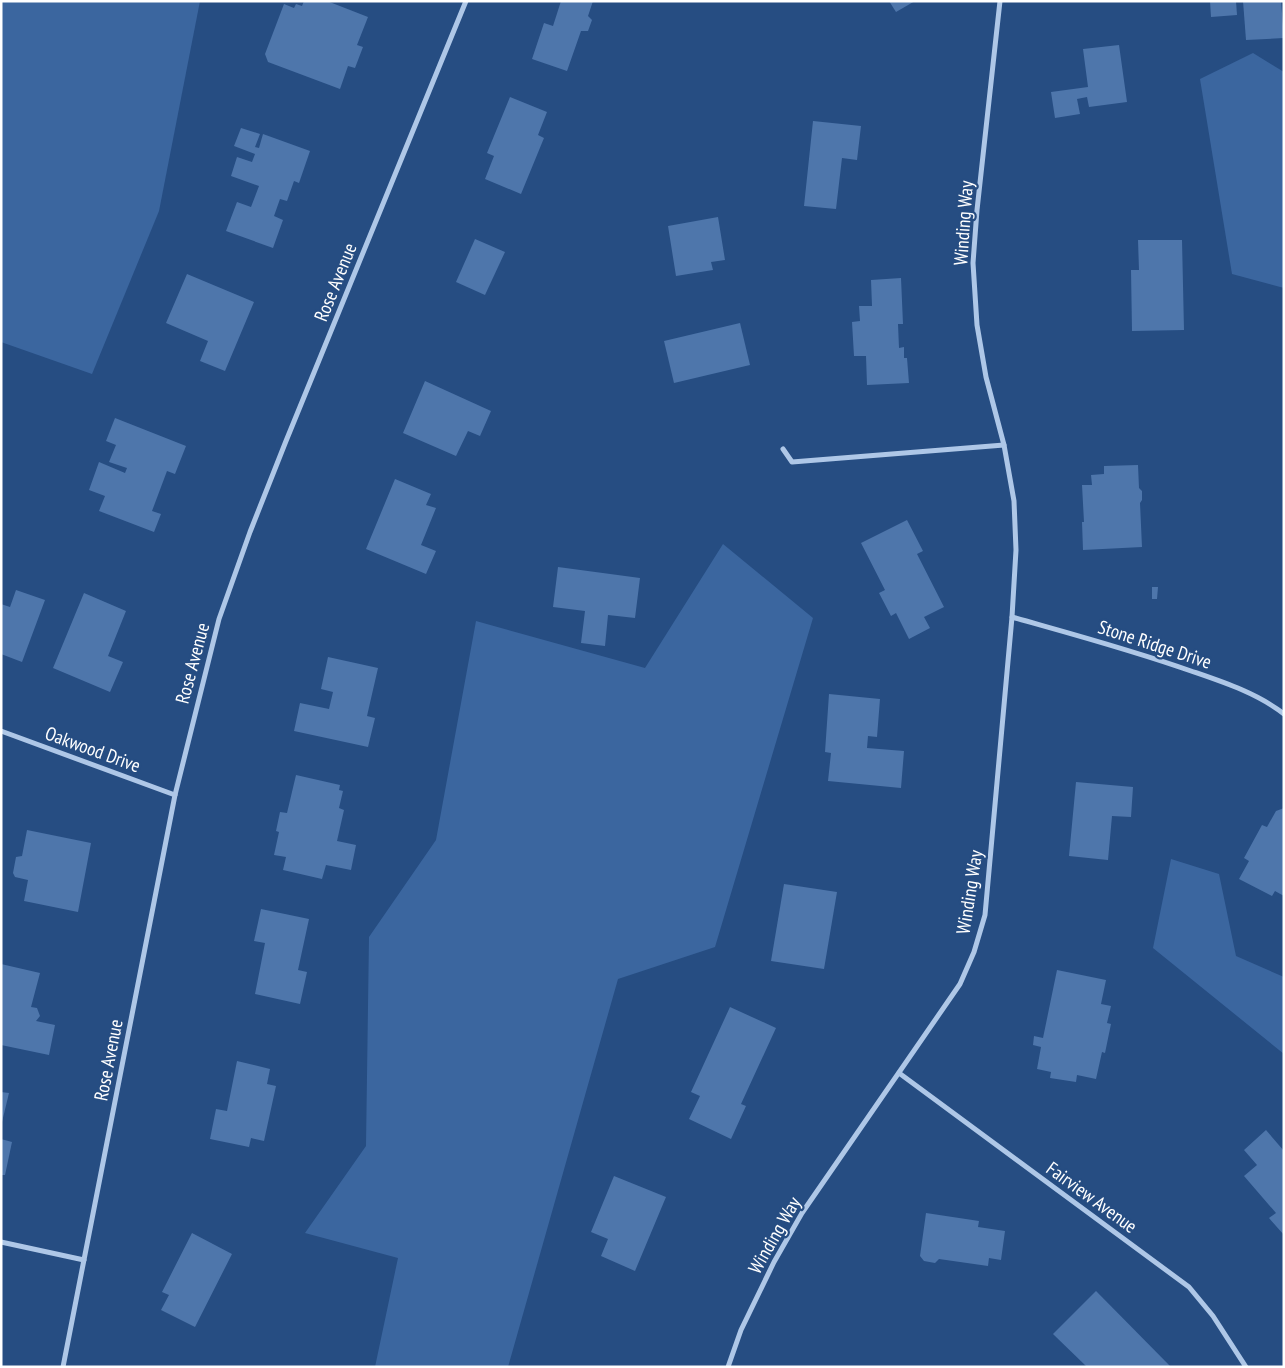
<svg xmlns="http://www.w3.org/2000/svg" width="1285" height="1368" viewBox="0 0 1285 1368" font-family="'PT Sans Narrow',sans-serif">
<rect width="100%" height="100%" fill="#264d82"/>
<!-- green -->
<g fill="#3b669f">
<path d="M1,1H200L159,211L92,374L1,342Z"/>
<path d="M1253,53L1284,72V288L1232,274L1200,79Z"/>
<path d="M723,544L813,618L715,947L618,979L508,1367H375L398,1258L305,1233L366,1146L369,937L436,840L476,621L645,668Z"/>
<path d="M1171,859L1219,874L1236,956L1284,977V1054L1153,948Z"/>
</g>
<!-- building -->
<g fill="#4e76ab">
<path d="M304,1H327L368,17L357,45L363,47L355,68L348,66L340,89L268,62L265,54L284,4L294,8L296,4L302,6Z"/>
<path d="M561,1H593L588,16L592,20L588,31H581L567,71L532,59L544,23L553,26Z"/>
<path d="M889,1H915L896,12Z"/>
<path d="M1210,1H1236L1237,15L1211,17Z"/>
<path d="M1243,1H1281L1284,38L1246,40Z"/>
<path d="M1119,45L1127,102L1089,107L1087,97L1077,99L1080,114L1055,118L1051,92L1088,87L1083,49Z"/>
<path d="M510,97L547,112L538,135L544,138L521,194L485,179L494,156L487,153Z"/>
<path d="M813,121L861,126L857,160L842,158L836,209L804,206Z"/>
<path d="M241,128L260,134L255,147L259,148L263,134L310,151L299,183L294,181L287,201L280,199L274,216L283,220L273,248L226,231L237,202L251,207L259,186L231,176L237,157L252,162L255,154L234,146Z"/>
<path d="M718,217L725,260L711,262L713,270L676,276L668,226Z"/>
<path d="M475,239L505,252L485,295L456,282Z"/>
<path d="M1138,240H1182L1184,330L1132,331L1131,270H1139Z"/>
<path d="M187,274L254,302L225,371L200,361L208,341L166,323Z"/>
<path d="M901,278L903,324H898L899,348L904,347V358H907L909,383L867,385L866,356H854L852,322L860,321L859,306H872L871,280Z"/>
<path d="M740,323L750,365L674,383L664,341Z"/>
<path d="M425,381L491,411L480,436L468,431L456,456L403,433Z"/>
<path d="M115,418L186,446L175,474L167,471L152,511L161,514L154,532L99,511L105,496L89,490L99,462L125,473L127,468L109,462L116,445L106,441Z"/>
<path d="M1138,465L1139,488L1142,491V500L1140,503L1142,547L1083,550L1082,522H1084L1082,485H1092L1091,475L1104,474V466Z"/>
<path d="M395,479L431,494L426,505L436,508L421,545L436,551L426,574L366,549Z"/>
<path d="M907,520L923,551L917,554L944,607L924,617L930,628L909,639L896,613L891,616L879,593L885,590L861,543Z"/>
<path d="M558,567L640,578L635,618L608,615L605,646L581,643L585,611L553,607Z"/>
<path d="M1152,587H1158L1157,599H1152Z"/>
<path d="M16,590L45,600L22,662L1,654V604L10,607Z"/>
<path d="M84,593L126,611L108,656L123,662L110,692L53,668Z"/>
<path d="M328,657L378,668L367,716L375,718L368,747L294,731L300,703L329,709L333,692L321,689Z"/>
<path d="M829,694L880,699L877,737L868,736L867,748L904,751L901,788L828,781L831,753L825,752Z"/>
<path d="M296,775L340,785L339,790L343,791L339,808L344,810L337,841L356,845L351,870L326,865L322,879L283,870L286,857L274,855L279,832L276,831L280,812L287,813Z"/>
<path d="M1076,782L1133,787L1131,817L1112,816L1108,860L1069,856Z"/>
<path d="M1284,808V896L1275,891L1272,896L1239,879L1249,861L1244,858L1262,825L1267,827L1276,811Z"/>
<path d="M27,830L91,843L78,912L24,901L28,880L15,877L13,873L16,857L22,856Z"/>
<path d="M784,884L837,892L824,969L771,961Z"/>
<path d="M261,909L309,919L298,970L307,972L300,1004L255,994L265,943L254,941Z"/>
<path d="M1,964L40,973L31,1007L37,1008L40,1016L36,1021L55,1025L49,1055L1,1045Z"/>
<path d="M1057,970L1106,980L1101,1004L1111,1006L1107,1023L1111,1024L1105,1053L1102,1052L1096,1079L1077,1075L1076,1082L1050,1078L1051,1072L1037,1069L1041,1047L1033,1045L1034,1036L1043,1038Z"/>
<path d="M730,1007L776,1028L741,1104L746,1106L731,1139L689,1119L700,1096L691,1092Z"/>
<path d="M237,1061L270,1069L267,1084L276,1086L264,1141L251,1138L249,1147L210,1139L216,1109L227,1111Z"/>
<path d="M1,1092L9,1093L2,1122H1Z"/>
<path d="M1266,1130L1284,1151V1235L1269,1218L1276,1213L1244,1176L1257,1165L1244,1150Z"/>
<path d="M1,1139L12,1142L5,1175H1Z"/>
<path d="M614,1176L666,1197L635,1271L601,1256L608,1239L591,1232Z"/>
<path d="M926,1213L979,1221L978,1227L1005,1231L1001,1260L989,1258L988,1266L939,1259L935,1263L924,1261L920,1256Z"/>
<path d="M192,1233L232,1254L195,1327L161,1310L169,1295L162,1292Z"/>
<path d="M1096,1291L1171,1367H1087L1053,1334Z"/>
</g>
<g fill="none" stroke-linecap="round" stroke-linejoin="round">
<!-- minor -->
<g stroke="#aec7e7" stroke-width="5">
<path d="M783,449L792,462L1004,445"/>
<path d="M1012,617C1072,634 1132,650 1191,671C1223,682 1257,693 1284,714"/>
<path d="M1,731L175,795"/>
<path d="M899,1073L1189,1287L1213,1316L1246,1367"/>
<path d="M1,1242L84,1260"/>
<path d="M63,1367L175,795L219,619L250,532L286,441L466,1"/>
<path d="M728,1367L741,1330L774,1262L802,1213L960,984L974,952L985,915L1012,617L1016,550L1014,501L1004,445L986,377L977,325L973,263L977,210L1000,1"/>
</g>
</g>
<g text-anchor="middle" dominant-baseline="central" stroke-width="4.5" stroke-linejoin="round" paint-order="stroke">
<!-- street labels -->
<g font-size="19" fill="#fff" stroke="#264d82">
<text transform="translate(963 223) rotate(-86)">Winding Way</text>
<text transform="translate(335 282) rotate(-68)">Rose Avenue</text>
<text transform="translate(1155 644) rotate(18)">Stone Ridge Drive</text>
<text transform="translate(192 663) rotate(-75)">Rose Avenue</text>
<text transform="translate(93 749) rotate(20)">Oakwood Drive</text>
<text transform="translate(969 892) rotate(-81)">Winding Way</text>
<text transform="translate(108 1060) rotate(-79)">Rose Avenue</text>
<text transform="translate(1092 1197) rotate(36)">Fairview Avenue</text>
<text transform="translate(774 1235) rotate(-60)">Winding Way</text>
</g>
</g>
<!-- border -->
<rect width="1285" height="1368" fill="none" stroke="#ffffff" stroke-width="5"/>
</svg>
